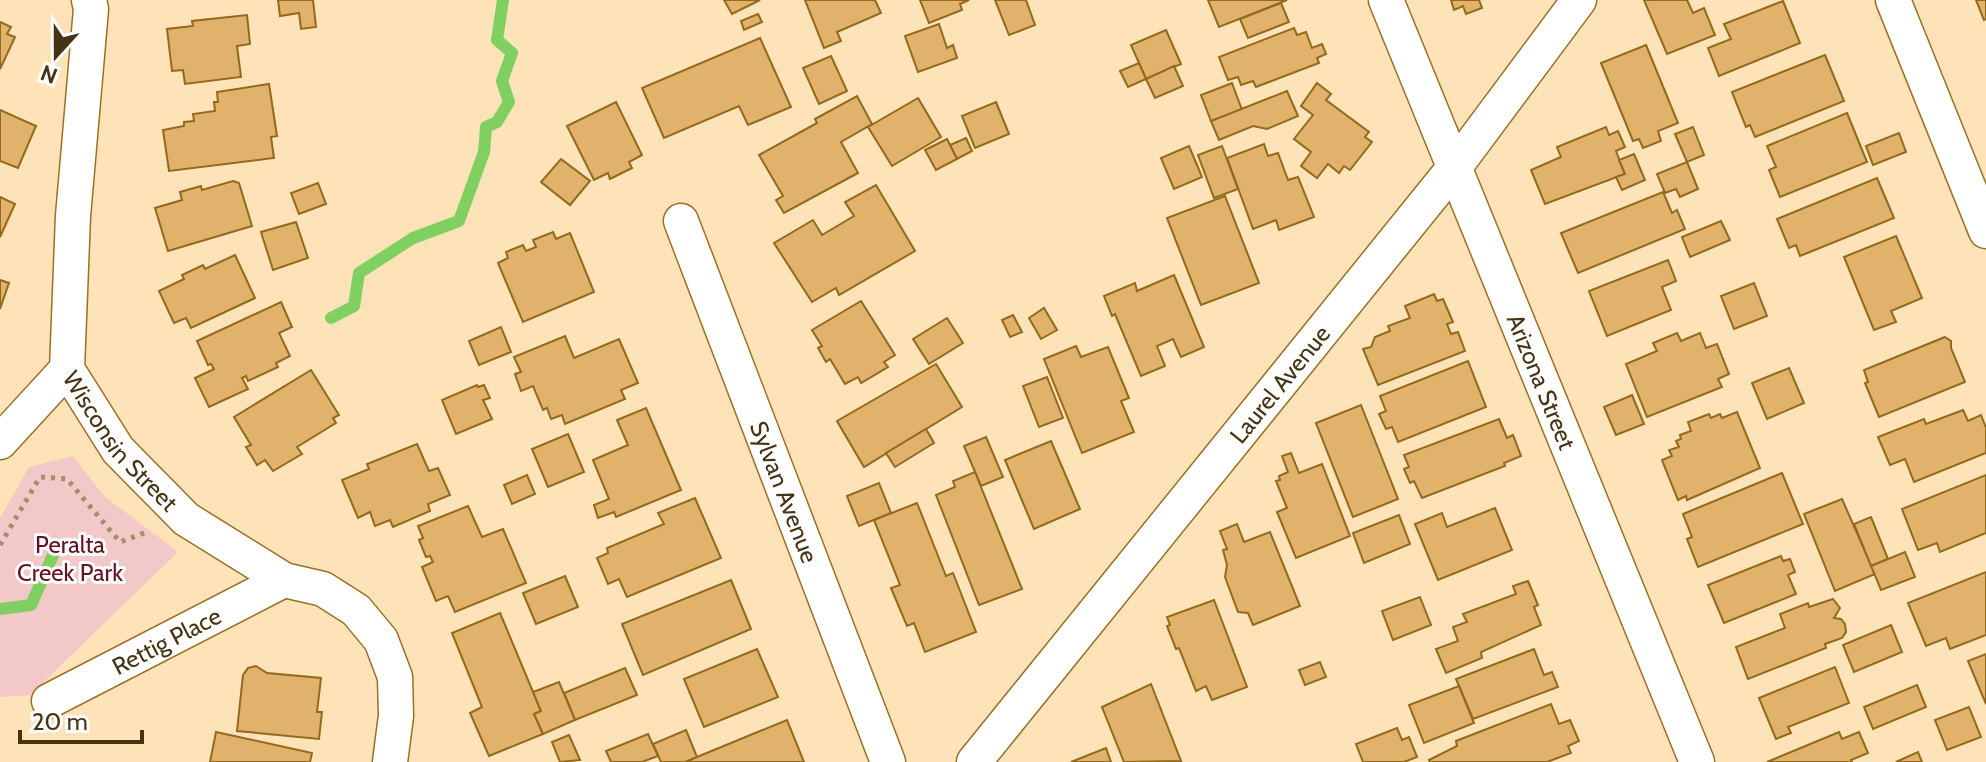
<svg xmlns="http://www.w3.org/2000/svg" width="1986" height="762" viewBox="0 0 1986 762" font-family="Cabin,sans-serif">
<rect width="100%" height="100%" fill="#fee2b8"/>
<!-- green -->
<path fill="#f3c8c9" d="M73,456L104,496L178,552L30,695L0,697V518L29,467Z"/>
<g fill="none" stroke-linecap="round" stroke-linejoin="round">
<!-- stream -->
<g stroke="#80d061" stroke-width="12">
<path d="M331,318L354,306L359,273L413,238L459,221L484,152L486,127L497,122L509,102L502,81L512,53L497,40L503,0"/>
<path d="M0,609L31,605L57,546"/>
</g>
</g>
<!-- building -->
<g fill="#e0b26b" stroke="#93691b" stroke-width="2">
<path d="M278,0H313L316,27L301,29L299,13L280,16Z"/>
<path d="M724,0H760L732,14Z"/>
<path d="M805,0H875L881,13L837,32L841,41L824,48Z"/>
<path d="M920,0H969L960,4L962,10L929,23Z"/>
<path d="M995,0H1026L1035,25L1009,35Z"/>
<path d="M1208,0H1287L1219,27Z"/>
<path d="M1451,0H1479L1482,8L1466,14L1463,6L1454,10Z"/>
<path d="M1644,0H1687L1693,13L1704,8L1715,35L1667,54Z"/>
<path d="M1976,0H1986V19L1984,20Z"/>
<path d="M1783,1L1800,43L1719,76L1708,48L1731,39L1724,24Z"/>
<path d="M1281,3L1289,22L1248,38L1240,19Z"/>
<path d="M758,14L762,22L744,30L741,21Z"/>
<path d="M247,15L250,44L237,46L241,77L185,84L183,70L172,71L167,29L193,26L192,21Z"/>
<path d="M0,22L11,27L7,34L15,37L0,69Z"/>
<path d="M939,24L947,48L953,45L957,58L918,72L905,36Z"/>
<path d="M1294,28L1297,35L1306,32L1312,48L1322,44L1326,54L1317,58L1319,63L1256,87L1253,81L1241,85L1238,77L1228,80L1219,57Z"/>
<path d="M1166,30L1181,64L1146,79L1131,45Z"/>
<path d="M760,38L791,107L748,125L739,106L664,138L642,88Z"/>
<path d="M1646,45L1678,123L1658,131L1661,141L1643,148L1639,139L1633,141L1601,63Z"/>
<path d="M1825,55L1844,101L1755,137L1750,125L1746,127L1732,92Z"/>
<path d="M831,56L847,91L819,104L803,68Z"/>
<path d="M1139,63L1146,79L1128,87L1120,71Z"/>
<path d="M1174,66L1183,86L1155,98L1146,79Z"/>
<path d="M1232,83L1242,110L1211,121L1201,95Z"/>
<path d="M1317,83L1331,94L1326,100L1369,132L1365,137L1372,142L1350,170L1344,166L1339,173L1328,164L1317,178L1301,166L1311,152L1294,139L1313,115L1301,106Z"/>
<path d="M269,84L277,136L271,137L274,158L169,171L163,130L184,126V122L194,121L193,114L215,111L214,102H218L217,92Z"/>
<path d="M1287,91L1298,116L1267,129L1253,126L1219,140L1211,121Z"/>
<path d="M857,96L872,124L841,142L858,173L784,213L776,200L783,196L759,155L817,123L815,119Z"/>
<path d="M918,98L941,137L892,166L868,127Z"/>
<path d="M616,102L642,155L629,162L632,168L610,179L608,173L594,180L567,126Z"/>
<path d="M996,102L1009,134L975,148L962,116Z"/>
<path d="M0,110L36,126L18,168L0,161Z"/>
<path d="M1847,113L1867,162L1780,197L1769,170L1776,167L1767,146Z"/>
<path d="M1606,127L1609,135L1618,131L1625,147L1616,151L1625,174L1545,204L1531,170L1561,157L1557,147Z"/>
<path d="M1693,127L1704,155L1687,162L1675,134Z"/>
<path d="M1899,133L1906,152L1873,165L1866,146Z"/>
<path d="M966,138L972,151L957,159L950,145Z"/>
<path d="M947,139L957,159L936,170L925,150Z"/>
<path d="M1264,144L1268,156L1278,153L1288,180L1298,177L1314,217L1279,230L1276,220L1253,229L1227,158Z"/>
<path d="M1189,146L1202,177L1174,189L1161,158Z"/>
<path d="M1222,146L1238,189L1214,198L1198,155Z"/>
<path d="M1634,154L1645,180L1622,190L1616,177L1625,174L1619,160Z"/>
<path d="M561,159L590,181L570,205L541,182Z"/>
<path d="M1687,162L1698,189L1680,197L1676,189L1665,193L1657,174Z"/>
<path d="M1877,178L1894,218L1800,256L1796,245L1789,248L1777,219Z"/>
<path d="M233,181L239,183L252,226L168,251L155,208L182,200L180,192L201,186L202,190Z"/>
<path d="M318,183L326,204L299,214L291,193Z"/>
<path d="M876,185L915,251L839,295L836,288L812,302L774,243L813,220L822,235L854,216L845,202Z"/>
<path d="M1663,192L1672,213L1677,210L1685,229L1578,273L1561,233Z"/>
<path d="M1225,196L1259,283L1201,305L1167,218Z"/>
<path d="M0,197L15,204L0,237Z"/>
<path d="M1721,221L1730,240L1690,257L1682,237Z"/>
<path d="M296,222L308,258L273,270L261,232Z"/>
<path d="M553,232L556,239L570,233L594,292L523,322L498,263L508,258L506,252L523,245L526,251L536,247L533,240Z"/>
<path d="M1896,236L1922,298L1891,311L1896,322L1874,330L1844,257Z"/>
<path d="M235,255L255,298L191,328L186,318L174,323L159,291L184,279L182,275L203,265L205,269Z"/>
<path d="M1668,260L1676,281L1662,287L1671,310L1607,336L1589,291Z"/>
<path d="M1174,275L1204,347L1181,357L1173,339L1157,346L1165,366L1141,376L1115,314L1112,316L1104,296L1135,283L1137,291Z"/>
<path d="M0,280L9,283L0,309Z"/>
<path d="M1754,283L1767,316L1734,329L1721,296Z"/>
<path d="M1434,294L1437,301L1443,299L1453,322L1447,324L1451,334L1458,332L1465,351L1378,385L1363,349L1371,347L1375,337L1390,331L1388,326L1410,318L1405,306Z"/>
<path d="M861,301L895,355L884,362L888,367L861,383L858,377L845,384L830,359L826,362L818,348L822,346L812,330Z"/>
<path d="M281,302L292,327L279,333L290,356L276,363L278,367L248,381L246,376L242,378L248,389L209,407L195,378L214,369L211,364L208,365L197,341Z"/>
<path d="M1044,308L1057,330L1041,339L1029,318Z"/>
<path d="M1013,315L1022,332L1010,337L1002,320Z"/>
<path d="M947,318L963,343L929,364L913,339Z"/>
<path d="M501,327L511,352L479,365L469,341Z"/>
<path d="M1677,333L1681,341L1700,333L1706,348L1717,344L1729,374L1718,379L1722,387L1647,417L1626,364L1657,351L1653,343Z"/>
<path d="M565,336L574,358L619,339L638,383L621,390L625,399L565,424L562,415L551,419L547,408L543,410L533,386L521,391L515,374L521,372L514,357Z"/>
<path d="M1945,337L1951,341V348L1965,382L1879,417L1865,383L1868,382L1864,370Z"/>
<path d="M1076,346L1081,357L1108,347L1129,398L1121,401L1134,432L1082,453L1044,359Z"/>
<path d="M1468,361L1486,407L1398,442L1392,427L1386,429L1379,414L1386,411L1380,396Z"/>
<path d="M936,364L962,407L864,467L837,421Z"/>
<path d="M1789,368L1804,403L1767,419L1752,383Z"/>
<path d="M311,370L339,415L333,418L336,423L297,447L302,454L273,471L265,460L257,465L246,447L251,445L234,417Z"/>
<path d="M1047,377L1063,418L1039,427L1023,386Z"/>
<path d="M477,385L478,387L484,385L490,398L483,400L492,419L456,434L442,400Z"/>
<path d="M1632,395L1644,424L1616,435L1604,407Z"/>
<path d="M1361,405L1398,499L1353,517L1316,423Z"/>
<path d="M646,408L681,490L616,517L614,512L598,518L594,505L609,499L593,460L628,445L617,420Z"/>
<path d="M1963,410L1968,421L1981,415L1986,428V453L1914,482L1905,459L1890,465L1878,437L1924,419L1926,424Z"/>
<path d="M1737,412L1760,468L1687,500L1686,496L1678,500L1662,460L1672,456L1669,450L1679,447L1676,441L1681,439L1680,435L1691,431L1688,422L1709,414L1711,418L1720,414L1722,418Z"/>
<path d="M1499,419L1507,438L1513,435L1521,456L1504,463L1505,466L1422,498L1414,481L1410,483L1404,469L1409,467L1404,455Z"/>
<path d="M926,429L934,443L895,467L886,453Z"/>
<path d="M568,434L584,472L548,487L532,449Z"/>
<path d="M986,437L1003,477L981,486L964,446Z"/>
<path d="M1051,441L1080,509L1034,529L1005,460Z"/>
<path d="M417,444L429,471L438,468L450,495L428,504L430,511L393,527L390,520L375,526L370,512L358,518L342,480L369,469L367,464Z"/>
<path d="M1291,453L1299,473L1322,464L1350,536L1296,558L1277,512L1287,508L1276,481L1280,480L1279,476L1288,472L1282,456Z"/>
<path d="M975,472L1022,589L979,605L936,495L955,487L953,481Z"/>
<path d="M1782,473L1803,524L1698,567L1687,539L1692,537L1683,514Z"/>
<path d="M527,475L535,494L512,504L504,485Z"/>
<path d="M1986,475V533L1940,552L1937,543L1918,550L1902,509Z"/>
<path d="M879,483L891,513L859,526L847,496Z"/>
<path d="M695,498L721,558L627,597L619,579L608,584L597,558L608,553L607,548L664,524L658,513Z"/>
<path d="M1842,499L1875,574L1835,591L1804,514Z"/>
<path d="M917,503L946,576L953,573L976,632L925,652L914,623L907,626L891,588L900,585L874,520Z"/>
<path d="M468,506L482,537L503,529L526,583L455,612L448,596L436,601L422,567L433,562L430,556L426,557L419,540L423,538L418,526Z"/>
<path d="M1495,508L1512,550L1438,580L1415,524L1442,513L1447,527Z"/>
<path d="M1399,515L1410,544L1364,563L1353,533Z"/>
<path d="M1871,517L1888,559L1871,566L1854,524Z"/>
<path d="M1237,524L1244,542L1270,532L1300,606L1253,625L1248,613L1238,612L1225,577L1227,565L1223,550L1227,549L1220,531Z"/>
<path d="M1905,552L1915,577L1881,590L1871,566Z"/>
<path d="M1781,556L1783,561L1790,559L1795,572L1788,575L1796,594L1724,623L1708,585Z"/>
<path d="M1986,572V635L1950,649L1946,638L1926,646L1908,603Z"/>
<path d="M565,576L578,607L536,624L523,593Z"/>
<path d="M731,580L751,629L643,675L622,624Z"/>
<path d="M1528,581L1538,605L1534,607L1541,625L1481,652L1482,658L1446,673L1436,649L1458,641L1453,627L1467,622L1463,614L1516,594L1513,586Z"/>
<path d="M1420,597L1431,625L1393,640L1382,611Z"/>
<path d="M1833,599L1840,608L1834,618L1841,619L1845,624L1846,632L1842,638L1825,644L1826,648L1748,679L1736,647L1785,628L1780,614L1808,603L1809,607Z"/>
<path d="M1214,600L1247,687L1212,700L1206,686L1196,691L1179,648L1176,649L1167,626L1170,625L1167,617Z"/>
<path d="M500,613L541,711L534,714L543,734L489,756L470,713L482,707L452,633Z"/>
<path d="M1891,625L1902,652L1854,672L1843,645Z"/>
<path d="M757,649L778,697L704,727L684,679Z"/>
<path d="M1534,649L1544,675L1552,672L1558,687L1473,719L1456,679Z"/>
<path d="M1986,654V704L1968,661Z"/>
<path d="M1320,662L1326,677L1305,685L1299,670Z"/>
<path d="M256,666L267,673L321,678L317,712H322L319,739L237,731L243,675L248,668Z"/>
<path d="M1835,667L1849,703L1788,727L1791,733L1776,739L1759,698Z"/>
<path d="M625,668L637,695L575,720L564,693Z"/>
<path d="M559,682L575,720L543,734L534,714L541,711L533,692Z"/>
<path d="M1151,684L1181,761L1124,762L1102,707Z"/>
<path d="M1917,685L1926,707L1873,729L1864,707Z"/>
<path d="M1459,686L1474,723L1424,743L1409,705Z"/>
<path d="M1551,704L1559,724L1570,720L1579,741L1568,746L1571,753L1547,762H1430L1429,760L1457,746L1456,741Z"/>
<path d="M1969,707L1981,737L1947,750L1935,720Z"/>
<path d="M787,720L804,762H685L697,757Z"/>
<path d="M1397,728L1402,740L1409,737L1417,757L1404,762H1363L1356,744Z"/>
<path d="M686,730L697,757L685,762H661L653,744Z"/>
<path d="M216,732L312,753L310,762H210Z"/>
<path d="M1839,732L1842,739L1859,732L1868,753L1851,760L1852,762H1767Z"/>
<path d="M648,734L658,756L642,762H611L606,751Z"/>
<path d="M569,735L580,760L560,762L552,742Z"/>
<path d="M1106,748L1111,762H1071Z"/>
<path d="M1918,752L1922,762H1896Z"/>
</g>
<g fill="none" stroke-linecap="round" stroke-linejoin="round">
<defs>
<g id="street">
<path id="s1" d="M89,0L91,9L73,216L67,369L118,450L186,519L284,580L323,589L356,610L381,640L395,677L396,716L390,762"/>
<path id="s2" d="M1386,0L1697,762"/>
<path d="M1893,0L1986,231"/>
<path id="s3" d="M681,221L888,762"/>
<path d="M0,442L67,369"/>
<path id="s4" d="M49,701L284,580"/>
<path id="s5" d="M974,762L1454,168L1579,0"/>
</g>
</defs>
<!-- street casing -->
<use href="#street" stroke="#9b7025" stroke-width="37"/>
<!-- path -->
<path stroke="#a58e69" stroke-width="5" stroke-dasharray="4 6" stroke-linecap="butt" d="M0,545L40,477L67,479L120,542L147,532"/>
<!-- street -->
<use href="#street" stroke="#fff" stroke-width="34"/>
</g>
<g text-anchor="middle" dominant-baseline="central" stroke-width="6" stroke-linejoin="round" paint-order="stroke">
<!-- street labels -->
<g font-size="24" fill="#453314" stroke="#fff">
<text stroke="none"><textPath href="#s2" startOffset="412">Arizona Street</textPath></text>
<text stroke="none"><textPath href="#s5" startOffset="486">Laurel Avenue</textPath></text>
<text stroke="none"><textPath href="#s1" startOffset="460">Wisconsin Street</textPath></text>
<text stroke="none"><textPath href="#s3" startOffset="290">Sylvan Avenue</textPath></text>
<text stroke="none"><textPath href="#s4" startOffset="132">Rettig Place</textPath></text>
</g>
<!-- park labels -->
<g font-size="24" fill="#66111f" stroke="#fff">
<text x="70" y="544">Peralta<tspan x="70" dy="28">Creek Park</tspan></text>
</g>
</g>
<!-- north arrow -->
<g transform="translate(56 56) rotate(201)" stroke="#ffffff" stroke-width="6" paint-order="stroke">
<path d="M0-6L14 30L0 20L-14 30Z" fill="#453314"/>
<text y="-12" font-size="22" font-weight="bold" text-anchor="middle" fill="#453314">N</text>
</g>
<!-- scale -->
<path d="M20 730v12h122v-12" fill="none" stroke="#453314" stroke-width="4"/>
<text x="32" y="730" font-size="24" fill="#453314" stroke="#ffffff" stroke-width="6" paint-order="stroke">20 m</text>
</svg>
